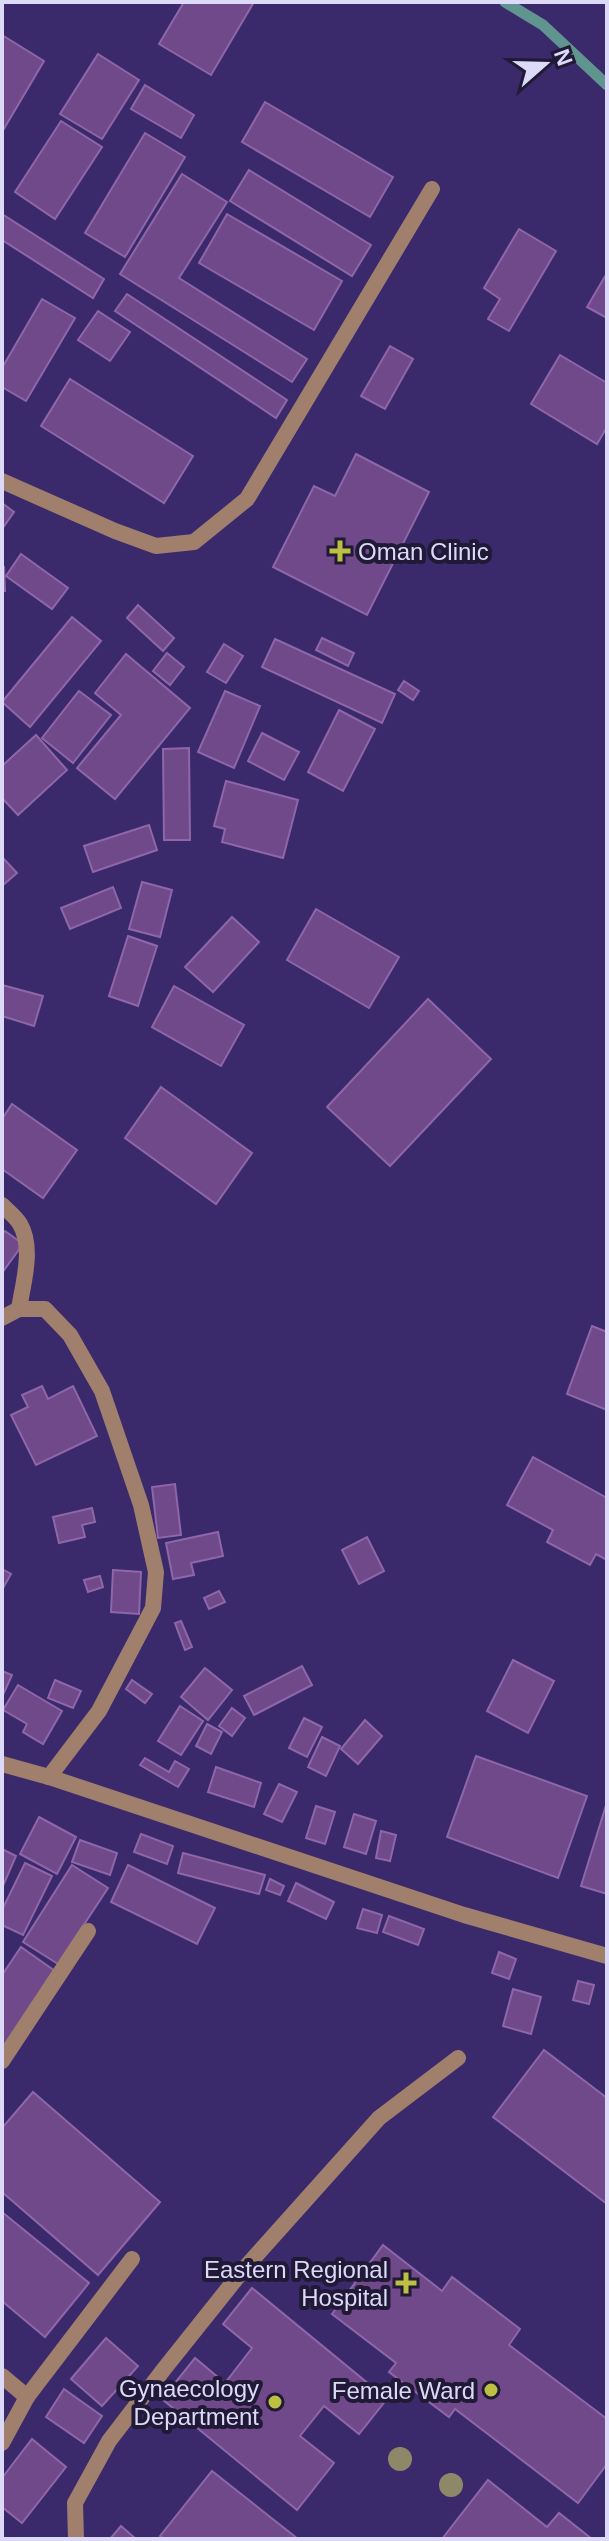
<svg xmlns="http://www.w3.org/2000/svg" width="609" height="2541" viewBox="0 0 609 2541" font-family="Helvetica,sans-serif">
<rect width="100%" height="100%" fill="#3a2a6c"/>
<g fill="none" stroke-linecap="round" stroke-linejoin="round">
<!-- stream -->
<path stroke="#60958f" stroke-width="11" d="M505,2L543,25L607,85"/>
</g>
<!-- building -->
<g fill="#6f4989" stroke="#8e66a9" stroke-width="2">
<path d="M184,2H254L211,75L159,44Z"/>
<path d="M2,35L44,61L2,132Z"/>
<path d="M98,54L139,80L102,139L60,114Z"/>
<path d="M145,85L194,115L181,138L131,109Z"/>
<path d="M265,102L393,177L370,217L242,142Z"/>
<path d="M61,121L102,147L55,219L15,192Z"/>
<path d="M145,133L185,157L125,257L85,233Z"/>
<path d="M249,170L371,245L352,276L230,201Z"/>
<path d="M182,174L227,202L179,278L307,359L292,382L120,274Z"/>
<path d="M2,214L104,279L93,298L2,240Z"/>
<path d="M227,214L342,281L314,330L199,263Z"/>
<path d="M519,229L556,251L509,331L488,319L500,299L484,288Z"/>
<path d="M607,273V318L587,307Z"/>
<path d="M127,294L287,400L276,418L115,311Z"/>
<path d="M42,299L75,318L26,401L2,387V368Z"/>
<path d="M98,311L130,332L110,361L78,340Z"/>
<path d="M390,346L413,359L385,409L361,396Z"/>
<path d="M560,355L607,383V427L597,444L531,404Z"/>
<path d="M70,379L193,456L164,503L41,426Z"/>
<path d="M356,454L429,492L367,615L273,567L314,486L335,496Z"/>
<path d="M2,503L14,512L2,529Z"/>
<path d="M21,554L68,588L52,609L6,576Z"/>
<path d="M2,567H4L5,591H2Z"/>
<path d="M138,605L174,638L163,651L127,618Z"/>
<path d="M72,617L101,641L30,727L2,702Z"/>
<path d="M322,638L354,653L348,666L316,650Z"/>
<path d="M275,639L395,694L382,723L262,667Z"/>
<path d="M224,644L243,656L226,683L207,672Z"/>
<path d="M167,653L184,667L170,685L153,671Z"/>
<path d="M126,654L190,708L115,799L77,768L121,715L95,693Z"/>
<path d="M404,681L419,691L413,700L398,690Z"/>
<path d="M79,691L111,715L73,763L42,738Z"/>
<path d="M225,691L260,706L234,768L198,752Z"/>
<path d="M339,710L375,729L343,791L308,772Z"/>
<path d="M262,733L299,752L284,780L248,761Z"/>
<path d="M36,735L67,770L18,815L2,798V766Z"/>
<path d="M189,748L190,840H164L163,749Z"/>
<path d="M226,781L298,800L283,858L222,842L225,829L214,826Z"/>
<path d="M149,825L157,850L93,872L84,846Z"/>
<path d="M2,857L17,873L2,886Z"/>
<path d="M142,882L172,890L160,937L129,929Z"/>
<path d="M113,887L121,908L70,929L61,908Z"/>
<path d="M316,909L399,957L369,1008L287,960Z"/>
<path d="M232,917L259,942L213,992L185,967Z"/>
<path d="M128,936L157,946L138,1006L109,996Z"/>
<path d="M2,985L43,996L34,1026L2,1016Z"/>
<path d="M174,986L244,1025L221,1066L152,1027Z"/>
<path d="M428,999L491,1059L390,1166L327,1107Z"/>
<path d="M161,1087L252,1153L216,1204L125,1138Z"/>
<path d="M12,1104L77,1150L43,1198L2,1169V1119Z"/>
<path d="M5,1231L23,1244L2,1273V1234Z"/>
<path d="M592,1326L607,1332V1410L567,1394Z"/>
<path d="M42,1386L48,1399L73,1386L97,1436L36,1465L11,1415L28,1407L22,1395Z"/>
<path d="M533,1457L607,1498V1560L596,1554L590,1565L547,1542L553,1530L507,1505Z"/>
<path d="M175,1484L181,1535L158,1538L152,1487Z"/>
<path d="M92,1508L95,1522L82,1525L85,1537L59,1543L53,1517Z"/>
<path d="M218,1532L223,1556L191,1563L194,1575L173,1579L166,1543Z"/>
<path d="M367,1537L384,1571L359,1584L342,1550Z"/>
<path d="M2,1569L11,1574L2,1590Z"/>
<path d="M113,1570L141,1572L139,1614L111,1612Z"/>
<path d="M100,1576L103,1587L88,1592L84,1580Z"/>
<path d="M219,1591L225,1602L209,1609L204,1598Z"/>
<path d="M181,1621L192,1647L185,1650L175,1623Z"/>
<path d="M513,1660L554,1681L528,1733L487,1711Z"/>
<path d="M302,1666L312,1685L254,1715L244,1696Z"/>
<path d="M205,1668L232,1690L208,1720L181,1697Z"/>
<path d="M2,1671L12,1675L2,1697Z"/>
<path d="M55,1680L81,1691L73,1708L48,1698Z"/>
<path d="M132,1680L152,1694L145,1703L126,1689Z"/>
<path d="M18,1685L62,1711L43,1744L23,1732L27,1724L3,1710Z"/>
<path d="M180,1706L203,1721L181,1755L158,1741Z"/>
<path d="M232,1708L245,1718L232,1736L219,1726Z"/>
<path d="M304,1718L322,1727L307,1757L289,1748Z"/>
<path d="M365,1720L382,1736L358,1764L341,1749Z"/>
<path d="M207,1724L222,1732L211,1754L196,1746Z"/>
<path d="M322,1737L340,1746L326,1776L308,1767Z"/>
<path d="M476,1756L587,1796L558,1878L447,1837Z"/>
<path d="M145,1758L169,1772L175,1761L189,1769L178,1787L140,1765Z"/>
<path d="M216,1767L261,1783L254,1807L208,1792Z"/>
<path d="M279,1784L297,1792L282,1822L264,1814Z"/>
<path d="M607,1802V1894L581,1886Z"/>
<path d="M316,1806L335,1812L325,1844L306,1838Z"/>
<path d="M354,1814L376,1821L366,1854L344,1847Z"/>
<path d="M39,1817L76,1837L57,1874L20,1854Z"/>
<path d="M381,1831L396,1835L390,1861L376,1858Z"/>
<path d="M141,1834L173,1846L167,1864L134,1852Z"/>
<path d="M80,1840L117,1853L110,1875L72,1862Z"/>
<path d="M2,1849L16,1856L2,1888Z"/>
<path d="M183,1853L265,1875L259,1894L178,1873Z"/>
<path d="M25,1863L52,1876L23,1935L2,1925V1910Z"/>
<path d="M72,1865L108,1888L58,1964L23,1942Z"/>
<path d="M128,1865L215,1908L197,1944L111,1902Z"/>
<path d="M270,1879L284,1886L280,1895L266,1890Z"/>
<path d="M296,1883L334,1902L326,1919L288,1901Z"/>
<path d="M363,1909L382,1915L377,1933L357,1928Z"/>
<path d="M389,1916L424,1929L418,1945L383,1932Z"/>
<path d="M21,1947L55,1971L2,2050V1975Z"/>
<path d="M499,1952L516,1959L509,1979L492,1973Z"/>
<path d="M578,1981L594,1985L589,2004L573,2000Z"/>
<path d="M513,1989L541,1997L531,2034L503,2026Z"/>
<path d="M544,2050L607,2098V2204L493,2117Z"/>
<path d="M33,2092L160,2202L98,2275L2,2192V2128Z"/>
<path d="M2,2212L89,2283L45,2337L2,2301Z"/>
<path d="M383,2245L442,2291L452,2277L520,2329L509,2345L607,2419V2464L578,2503L455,2409L449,2417L389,2372L396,2363L332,2314Z"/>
<path d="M252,2288L387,2399L359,2434L324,2406L300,2436L334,2463L297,2510L162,2399L195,2358L225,2383L252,2348L223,2324Z"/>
<path d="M106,2338L138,2366L102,2406L71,2379Z"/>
<path d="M64,2389L102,2416L84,2443L46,2417Z"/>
<path d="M32,2439L66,2467L22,2523L2,2507V2478Z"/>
<path d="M212,2471L298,2539H164L160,2536Z"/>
<path d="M488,2480L547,2527L559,2513L592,2539H442Z"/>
<path d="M121,2526L136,2539H110Z"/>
</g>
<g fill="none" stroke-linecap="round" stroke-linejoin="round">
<!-- lane -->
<g stroke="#a07f6c" stroke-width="16">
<path d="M2,2061L88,1931"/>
<path d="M2,2376L27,2397"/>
<path d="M2,2443L27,2397L132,2259"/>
<path d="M76,2539L75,2503L109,2441L164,2369L243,2270L379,2118L458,2058"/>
</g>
<!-- street -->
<g stroke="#a07f6c" stroke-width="16">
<path d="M2,481L115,531L156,546L194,542L247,499L432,189"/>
<path d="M2,1205C8,1211 16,1217 20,1224C34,1248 23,1283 19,1309"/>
<path d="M2,1318L19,1309H45L70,1335L102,1391L141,1505L156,1572L153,1608L99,1711L49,1777"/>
<path d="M2,1764L49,1777L464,1915L607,1956"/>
</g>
</g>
<!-- trees -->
<g fill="#8e8869">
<circle cx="400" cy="2459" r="12"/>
<circle cx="451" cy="2485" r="12"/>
</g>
<!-- markers -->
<g fill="#bdbf43" stroke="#201a37" stroke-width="3">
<path d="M336 539h8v8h8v8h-8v8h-8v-8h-8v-8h8z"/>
<path d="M402 2271h8v8h8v8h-8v8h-8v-8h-8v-8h8z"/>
<circle cx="491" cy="2390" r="8"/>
<circle cx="275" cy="2402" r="8"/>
</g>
<g text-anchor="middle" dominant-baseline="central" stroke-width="8" stroke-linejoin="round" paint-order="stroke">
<!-- poi labels -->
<g font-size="24" fill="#ddd9f9" stroke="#201a37" text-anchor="end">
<text x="358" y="551" text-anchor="start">Oman Clinic</text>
<text x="388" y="2269">Eastern Regional<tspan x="388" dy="28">Hospital</tspan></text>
<text x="259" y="2388">Gynaecology<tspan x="259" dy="28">Department</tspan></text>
<text x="475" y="2390">Female Ward</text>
</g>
</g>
<!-- border -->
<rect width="609" height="2541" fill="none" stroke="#ddd9f9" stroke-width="8"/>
<!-- north arrow -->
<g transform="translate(545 64) rotate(70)" stroke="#201a37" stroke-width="6" paint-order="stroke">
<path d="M0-6L14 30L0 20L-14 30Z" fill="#ddd9f9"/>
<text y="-12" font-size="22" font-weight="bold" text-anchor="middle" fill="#ddd9f9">N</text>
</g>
</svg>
